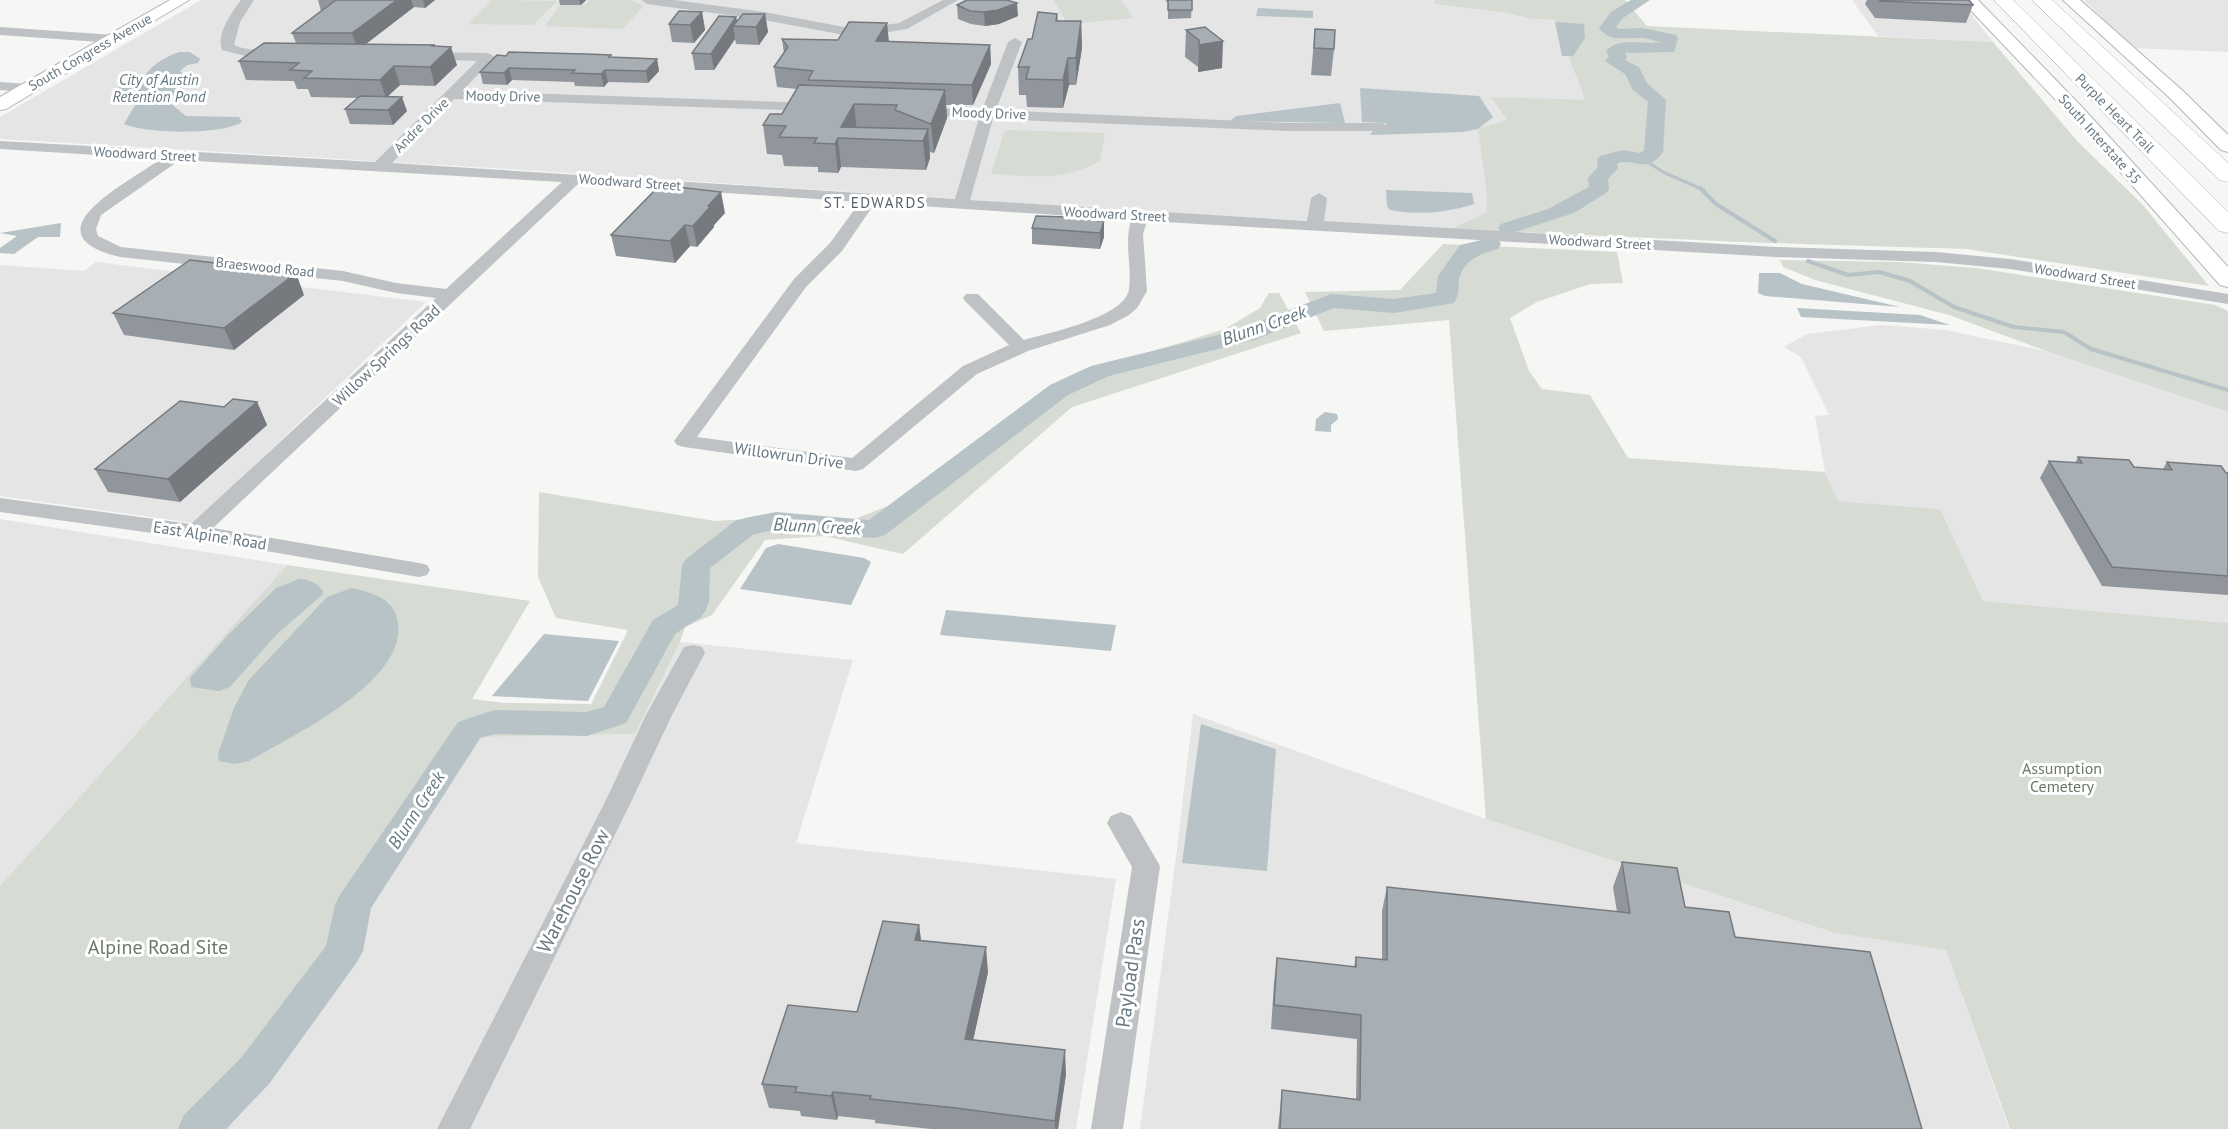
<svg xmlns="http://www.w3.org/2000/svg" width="2228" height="1129" viewBox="0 0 2228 1129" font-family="'PT Sans',sans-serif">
<rect width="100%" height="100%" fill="#f6f6f4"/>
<!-- built -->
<g fill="#e4e5e4">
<path d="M201,0H1435L1436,4L1507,13L1531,19L1556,20L1585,101L1492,97L1507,121L1486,186L1487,212L1451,229L1138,211L508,169L0,139V117Z"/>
<path d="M1852,0H1960L1993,42L1878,36Z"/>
<path d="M2084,0H2228V52L2132,48Z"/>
<path d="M96,262L426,302L194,523L0,496V265L84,271Z"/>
<path d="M1882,325L1945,330L2049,352L2228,412V623L1983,601L1940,509L1838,501L1825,472L1815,416L1829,415L1801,357L1784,347L1807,334Z"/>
<path d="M0,519L287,565L0,886Z"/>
<path d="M680,642L853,660L796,843L1116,879L1076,1129H228L482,737L635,734Z"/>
<path d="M1193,714L1486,819L1835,933L1946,950L2009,1129H1140L1176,857Z"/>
</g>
<!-- green -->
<g fill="#d6dbd3">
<path d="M492,0L557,1L533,25L468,24Z"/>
<path d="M590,0H631L644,6L622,29L545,26L560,5H585Z"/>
<path d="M1054,0H1121L1133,18L1068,24Z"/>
<path d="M1435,0H1625L1647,26L1993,42L2078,142L2142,204L2209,286L1966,249L1742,242L1451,229L1487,212L1486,186L1478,129L1507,120L1491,97L1585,100L1555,20L1531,19L1507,13L1435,4Z"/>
<path d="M1009,130L1105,133L1100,161C1062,182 1033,176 991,174L1004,132Z"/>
<path d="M1443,244L1617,252L1623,283L1590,284L1537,302L1510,318L1529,371L1542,389L1590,395L1628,458L1825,472L1838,501L1940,509L1983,601L2228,623V1129H2010L1946,950L1835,933L1486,819L1449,320L1324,331L1305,292L1400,290Z"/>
<path d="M1780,260L1899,262L1976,268L2215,305L2228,311V412L2049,352L1949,315L1815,280L1783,267Z"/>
<path d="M1269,293H1279L1301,333L1072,407L903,554L824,536L765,540L712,615L685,627L680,642L635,734L482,737L228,1129H0V886L287,565L530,601L472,699L504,703L591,704L628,630L556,618L538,577L539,492L715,521L782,517L847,522L898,502L1048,393L1098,368L1225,329L1260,308Z"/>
</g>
<!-- water -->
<g fill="#b7c3c7">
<path d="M1258,8L1313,11V18L1256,16Z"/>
<path d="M1555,22L1584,24L1585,38L1573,56H1562Z"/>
<path d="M180,52H190L200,59L198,63L187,65L180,71L187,78L193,79L170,103L186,116L239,117L242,122C222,135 147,134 124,124L140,97L135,94H115L119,87L141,81C149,67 165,56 180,52Z"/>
<path d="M1360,88L1479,96L1493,117L1478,129L1462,132L1370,135L1373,131L1388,128L1386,123L1362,122Z"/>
<path d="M1340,103L1345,123L1230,121L1236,116Z"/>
<path d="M1386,190L1472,193L1474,204C1446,213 1418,215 1390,210L1387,206Z"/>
<path d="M61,223L60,237H38L14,254L0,253V248L17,236L0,233Z"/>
<path d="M1759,273H1780L1802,284L1900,307L1765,296L1758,293Z"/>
<path d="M1797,308L1920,315L1950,325L1801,317Z"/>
<path d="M1325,412L1337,414L1338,419L1331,425V432L1315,431L1316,419Z"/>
<path d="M778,544L864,558L871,562L851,605L740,589L766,548Z"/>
<path d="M299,579C309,579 317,583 323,591L322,595L277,634L230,687L219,691L191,687L190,678L229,634L276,588Z"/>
<path d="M352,588C373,593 396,599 398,624C405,683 292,736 249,761L235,764L219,761L218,754L234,708L248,681L327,597Z"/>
<path d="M946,610L1116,625L1111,651L940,635Z"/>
<path d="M544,634L619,641L588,701L492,696Z"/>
<path d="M1201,724L1276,749L1267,871L1182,863Z"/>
</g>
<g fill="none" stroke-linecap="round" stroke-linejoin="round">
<!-- stream-far1 -->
<path stroke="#b7c3c7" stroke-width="3" d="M1644,160L1665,173L1704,190"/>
<!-- stream -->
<g stroke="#b7c3c7" stroke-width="4">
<path d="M1700,188L1716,204L1775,241"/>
<path d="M1808,261L1848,275L1879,272L1910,281L1954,307L2014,327L2064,332L2091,349L2228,390"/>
</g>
<!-- river -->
<g fill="#b7c3c7" fill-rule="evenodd">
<path d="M1631,0H1650L1623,18L1616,27L1619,29L1642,28L1676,35L1678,39L1674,52L1625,53L1627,57L1625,60L1639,67L1647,83L1666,100L1663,152C1646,175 1637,158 1617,163L1618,168L1608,179L1609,189L1606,193L1574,213L1515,232L1508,234L1501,232L1498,228L1501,224L1548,209L1589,187L1588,178L1598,167L1597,160L1600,156L1623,150L1640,153L1644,150L1648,102L1633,90L1625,74L1605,61L1609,56L1606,51C1617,37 1646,45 1661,42C1654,41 1648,38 1641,38C1624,37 1611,43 1599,28L1611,12Z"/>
<path d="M1490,238L1498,239L1501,244L1498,249C1481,253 1463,260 1459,280C1458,288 1459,296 1454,303L1394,313L1334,308L1254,340L1109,376L1068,395L885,535L875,538L776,530L754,534L710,568L709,601L706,610L701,617L675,634L626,723L587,736L495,734L480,738L371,908L363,951L357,962L269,1084L226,1129H178L184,1115L241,1058L326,946L335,905L340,895L458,722L494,710L586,712L604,707L653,620L678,605L682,565L686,559L735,521L745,518L776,512L869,520L1050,385L1091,366L1238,330L1331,294L1394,299L1436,293L1438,276L1460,245Z"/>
</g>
<defs>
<g id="major">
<path d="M170,0H189L6,109L0,110V97Z"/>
<path d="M1961,0H1978L2082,107L2228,267V287L2220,285L2070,115Z"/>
<path d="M2063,0H2080L2183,91L2228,135V152L2221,150L2171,99Z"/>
</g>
<g id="highway">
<path d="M1994,0H2013L2228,212V233L2219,231Z"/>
<path d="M2032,0H2052L2228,163V182L2220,180Z"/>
</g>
</defs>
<!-- major casing -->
<use href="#major" stroke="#b2b6b9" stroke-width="2"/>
<!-- highway casing -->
<use href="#highway" stroke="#b1b5b8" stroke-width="1"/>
<!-- minor -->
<g fill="#bec2c5" fill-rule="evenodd">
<path d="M241,0H254L240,22L234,45C251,53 267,47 285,51L287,54L285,57L253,58L222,50C216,34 232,12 241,0Z"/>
<path d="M641,0H674L764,12L844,27L864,28L899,23L943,0H958L907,29L864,36L844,35L764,20L647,4Z"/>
<path d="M0,27L114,35L121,39L114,43L0,35Z"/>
<path d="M1015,38L1022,42L996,110L1289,123H1383L1390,127L1383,131H1289L993,119L970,200L1307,221L1311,198L1319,193L1327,198L1324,221L1776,247L1936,252L2010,259L2228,294V304L2010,269L1936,262L1776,257L1147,221L1143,234L1147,291L1137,308L1129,315L1110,325L1028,351L977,374L863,469L856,471L684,447L677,445L674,441L794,279L830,243L860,202L579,183L213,528L419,563L427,565L430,570L427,575L419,577L196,539L0,512V498L191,524L436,298L396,293L343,281L120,257C25,234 127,183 161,159L0,149V141L375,162L477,61L424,59L419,58L417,55L419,52L488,53L495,57L462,91L817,103L824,107L817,111L454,99L392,163L955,199L979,118L916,115L909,111L916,107L982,110L1008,42ZM180,160L562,182L446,289L396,283L343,271L121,247L98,236L96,229L101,215ZM875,203L1131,220C1124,244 1132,266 1129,289C1126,317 1048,333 1024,340L978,294H966L963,298L966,302L1009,345L963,366L852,458L697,437L806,287L842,251Z"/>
<path d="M0,82L29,84L36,88L29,92L0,90Z"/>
<path d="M693,645L702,647L705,653L672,715L631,802L470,1129H437L605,802L646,715L684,647Z"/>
<path d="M1121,812L1131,816L1160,866L1123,1129H1091L1132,867L1107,823L1111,816Z"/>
</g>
<!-- major -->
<use href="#major" fill="#fff" fill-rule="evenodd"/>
<!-- highway -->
<use href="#highway" fill="#fff" fill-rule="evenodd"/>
</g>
<!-- wall -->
<g fill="#90969b">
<path d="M318,0H435L425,8L414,7L366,44L435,45V46L457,65L435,86L400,85L388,96L407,111L393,125L350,124L345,109L358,98L311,97L308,89H297L294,81L246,80L239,61L296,43L292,33L321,11Z"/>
<path d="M559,0H586L581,5H560Z"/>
<path d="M1165,0H1192L1191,18L1168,19V3Z"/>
<path d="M1867,0H1969L1973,5L1966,23L1875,18L1865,4Z"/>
<path d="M957,5L1018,16L999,24L985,26L971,24L958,19Z"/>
<path d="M702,12L705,30L694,43L672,42L669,24Z"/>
<path d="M765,14L768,32L759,45L736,44L735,39L714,70H695L692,53L736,17L737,21Z"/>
<path d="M1057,14L1058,21H1081L1082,48L1076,85H1069L1063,108L1027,107L1026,95H1019L1018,67L1032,39Z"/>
<path d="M887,23L888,42L990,45L991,64L973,105H946L947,118L934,153L930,152V158L926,170L841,167L838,173L818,172V167L784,166L782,155L767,154L763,125L782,114L797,89L777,87L774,67L784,53L782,39L838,40Z"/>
<path d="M1205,27L1222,68L1198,72V67L1185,57L1186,30Z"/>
<path d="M1315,29L1334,49L1331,76L1311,75Z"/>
<path d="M506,56L657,59L659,71L648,83L608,82L604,87L575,86L574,82L512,80L507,85L483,84L480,72Z"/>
<path d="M725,213L714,225V227L697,247L690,246L675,263L616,256L611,235Z"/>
<path d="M1099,221L1104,237L1100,249L1032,244V228Z"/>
<path d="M304,295L234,350L124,335L113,313Z"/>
<path d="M257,402L267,425L180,502L108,492L95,469L224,407Z"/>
<path d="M2078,457L2134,467L2163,469L2167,462L2228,473V595L2102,586L2040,478L2049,461L2075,463Z"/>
<path d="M1622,862L1685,907L1735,937L1922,1129H1278L1282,1090L1356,1099L1357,1039L1271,1029L1274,983L1277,958L1354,967L1356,957L1382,960V911L1387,887L1617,912L1613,887Z"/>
<path d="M919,925L921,940L988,972L973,1040L1066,1074L1058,1129H931L875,1123V1120L838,1116L837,1120L801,1116L800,1111L769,1108L762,1084L857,1012Z"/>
</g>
<!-- shaded-wall -->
<g fill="#767a7e">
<path d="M397,0H411L414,7L358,50L352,33Z"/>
<path d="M423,0H435L425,8Z"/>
<path d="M579,0H586L581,5Z"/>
<path d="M1017,3L1018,16L999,24L985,26L984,12Z"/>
<path d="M702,12L705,30L694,43L690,25Z"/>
<path d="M765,14L768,32L759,45L756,27Z"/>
<path d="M736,17L738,27L733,26L735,39L714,70L711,54Z"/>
<path d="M1081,21L1082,48L1076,85V58Z"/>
<path d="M887,23L889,42L876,41Z"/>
<path d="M1223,41L1222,68L1198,72L1199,45Z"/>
<path d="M435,45L439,58L451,47L457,65L435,86L430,67L433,46Z"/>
<path d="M990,45L991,64L973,105L972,85Z"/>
<path d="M1068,58L1069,85L1063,108V80Z"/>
<path d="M657,59L659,71L648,83L646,71Z"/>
<path d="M394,66L400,85L386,98L380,80Z"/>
<path d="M509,68L512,80L507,85L504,73Z"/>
<path d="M605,70L608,82L604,87L601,74Z"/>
<path d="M945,90L947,118L934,153L931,124Z"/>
<path d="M402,97L407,111L393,125L388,110Z"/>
<path d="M854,104L857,132L841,127Z"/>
<path d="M928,129L930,158L926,170L923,141Z"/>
<path d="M838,138L841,167L838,173L835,144Z"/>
<path d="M721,192L725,213L714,225V227L697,247L693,226L708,206Z"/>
<path d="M1104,221V237L1100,249V233Z"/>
<path d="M685,225L690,246L675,263L670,241Z"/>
<path d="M296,273L304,295L234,350L224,328Z"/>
<path d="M257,402L267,425L180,502L168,479Z"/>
<path d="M919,925L922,949L915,940Z"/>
<path d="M986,947L988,972L968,1064L965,1039Z"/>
<path d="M1065,1050L1066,1074L1058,1129H1055V1121Z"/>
<path d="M833,1092L838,1116L837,1120L831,1096Z"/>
</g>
<!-- building -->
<g fill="#a8afb4" stroke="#767a7e" stroke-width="1.5">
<path d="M336,0H397L352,33H292Z"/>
<path d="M967,0H1007L1017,3L998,10L984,12L970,11L957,5Z"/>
<rect x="1168" y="0" width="24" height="10"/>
<path d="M1880,0H1969L1973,5L1880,1Z"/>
<path d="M679,11L702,12L690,25L669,24Z"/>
<path d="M1038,12L1057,14L1056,21H1081L1076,58H1068L1063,80L1026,79L1029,67H1018L1028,39H1032Z"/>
<path d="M743,14H765L756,27L733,26Z"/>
<path d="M719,16L736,17L711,54L692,53Z"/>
<path d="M849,22L887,23L876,41L990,45L972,85L808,80L813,71L774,67L788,47L782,39L838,40Z"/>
<path d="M1205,27L1223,41L1199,45V40L1186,30Z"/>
<path d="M1315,29L1335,30L1334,49L1314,48Z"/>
<path d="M264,43L435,45L433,46L451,47L430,67L394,66L380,80L304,78L312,71L290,70L299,63L239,61Z"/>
<path d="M509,52L585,54L611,55L609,57L657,59L646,71L605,70L601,74L572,73L575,70L509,68L504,73L480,72L497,55L506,56Z"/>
<path d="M799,85L945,90L931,124L895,110L897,105L854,104L841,127L928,129L923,141L838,138L835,144L814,143L817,138L779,137L786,126L763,125L770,114H782Z"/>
<path d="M360,96L402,97L388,110L345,109Z"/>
<path d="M660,185L721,192L708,206L710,207L693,226L685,225L670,241L611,235Z"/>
<path d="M1036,216L1099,218L1098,221H1104L1100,233L1032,228Z"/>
<path d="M190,260L296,273L224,328L113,313Z"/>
<path d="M233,399L257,402L168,479L95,469L180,401L224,407Z"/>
<path d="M2078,457L2129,460L2134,467L2172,470L2167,462L2221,466L2226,473H2228V576L2112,567L2049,461L2082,463Z"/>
<path d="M1622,862L1677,868L1685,907L1729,912L1735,937L1870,952L1922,1129H1280L1282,1090L1360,1100L1361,1015L1274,1005L1277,958L1356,967V957L1387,960V887L1630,913Z"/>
<path d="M883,921L919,925L915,940L986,947L965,1039L1065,1050L1055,1121L956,1108L870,1099L871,1096L833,1092L831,1096L795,1092L797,1087L762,1084L788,1005L857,1012Z"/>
</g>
<g text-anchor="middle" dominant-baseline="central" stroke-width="6" stroke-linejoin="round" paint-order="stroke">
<!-- far-street labels -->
<g font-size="14" fill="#687882" stroke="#fff">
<text transform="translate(90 52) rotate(-30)">South Congress Avenue</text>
<text transform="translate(503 96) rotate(1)">Moody Drive</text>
<text transform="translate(989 113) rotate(2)">Moody Drive</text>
<text transform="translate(2115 113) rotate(45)">Purple Heart Trail</text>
<text transform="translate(421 125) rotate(-45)">Andre Drive</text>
<text transform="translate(2100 139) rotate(48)">South Interstate 35</text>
<text transform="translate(145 154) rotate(3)">Woodward Street</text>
<text transform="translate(630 182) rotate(4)">Woodward Street</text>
<text transform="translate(1115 214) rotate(3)">Woodward Street</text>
<text transform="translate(1600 242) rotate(3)">Woodward Street</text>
<text transform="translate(265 267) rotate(6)">Braeswood Road</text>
<text transform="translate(2085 276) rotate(9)">Woodward Street</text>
</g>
<!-- far-water labels -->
<g font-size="15" font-style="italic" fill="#63797f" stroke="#fff">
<text x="159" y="79">City of Austin<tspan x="159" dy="17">Retention Pond</tspan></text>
</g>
<!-- far-neighbourhood labels -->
<g font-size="15" letter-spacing="1.5" fill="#556168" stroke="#fff">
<text x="875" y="202">ST. EDWARDS</text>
</g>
<!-- street labels -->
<g font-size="16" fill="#687882" stroke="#fff">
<text transform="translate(386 355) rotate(-43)">Willow Springs Road</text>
<text transform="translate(789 455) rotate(8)">Willowrun Drive</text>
<text transform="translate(210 535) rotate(9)">East Alpine Road</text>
</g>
<!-- park labels -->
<g font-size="16" fill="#6b7a66" stroke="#fff">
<text x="2062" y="768">Assumption<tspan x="2062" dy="18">Cemetery</tspan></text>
</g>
<!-- water labels -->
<g font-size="18" font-style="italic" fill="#63797f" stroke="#fff">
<text transform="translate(1264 325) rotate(-19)">Blunn Creek</text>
<text transform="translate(817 526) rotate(3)">Blunn Creek</text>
<text transform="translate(416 810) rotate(-57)">Blunn Creek</text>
</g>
<!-- near-street labels -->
<g font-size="20" fill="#687882" stroke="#fff">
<text transform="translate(573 891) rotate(-63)">Warehouse Row</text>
<text transform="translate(1130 973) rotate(-82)">Payload Pass</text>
</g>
<!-- near-park labels -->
<g font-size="20" fill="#6b7a66" stroke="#fff">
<text x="158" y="947">Alpine Road Site</text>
</g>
</g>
</svg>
